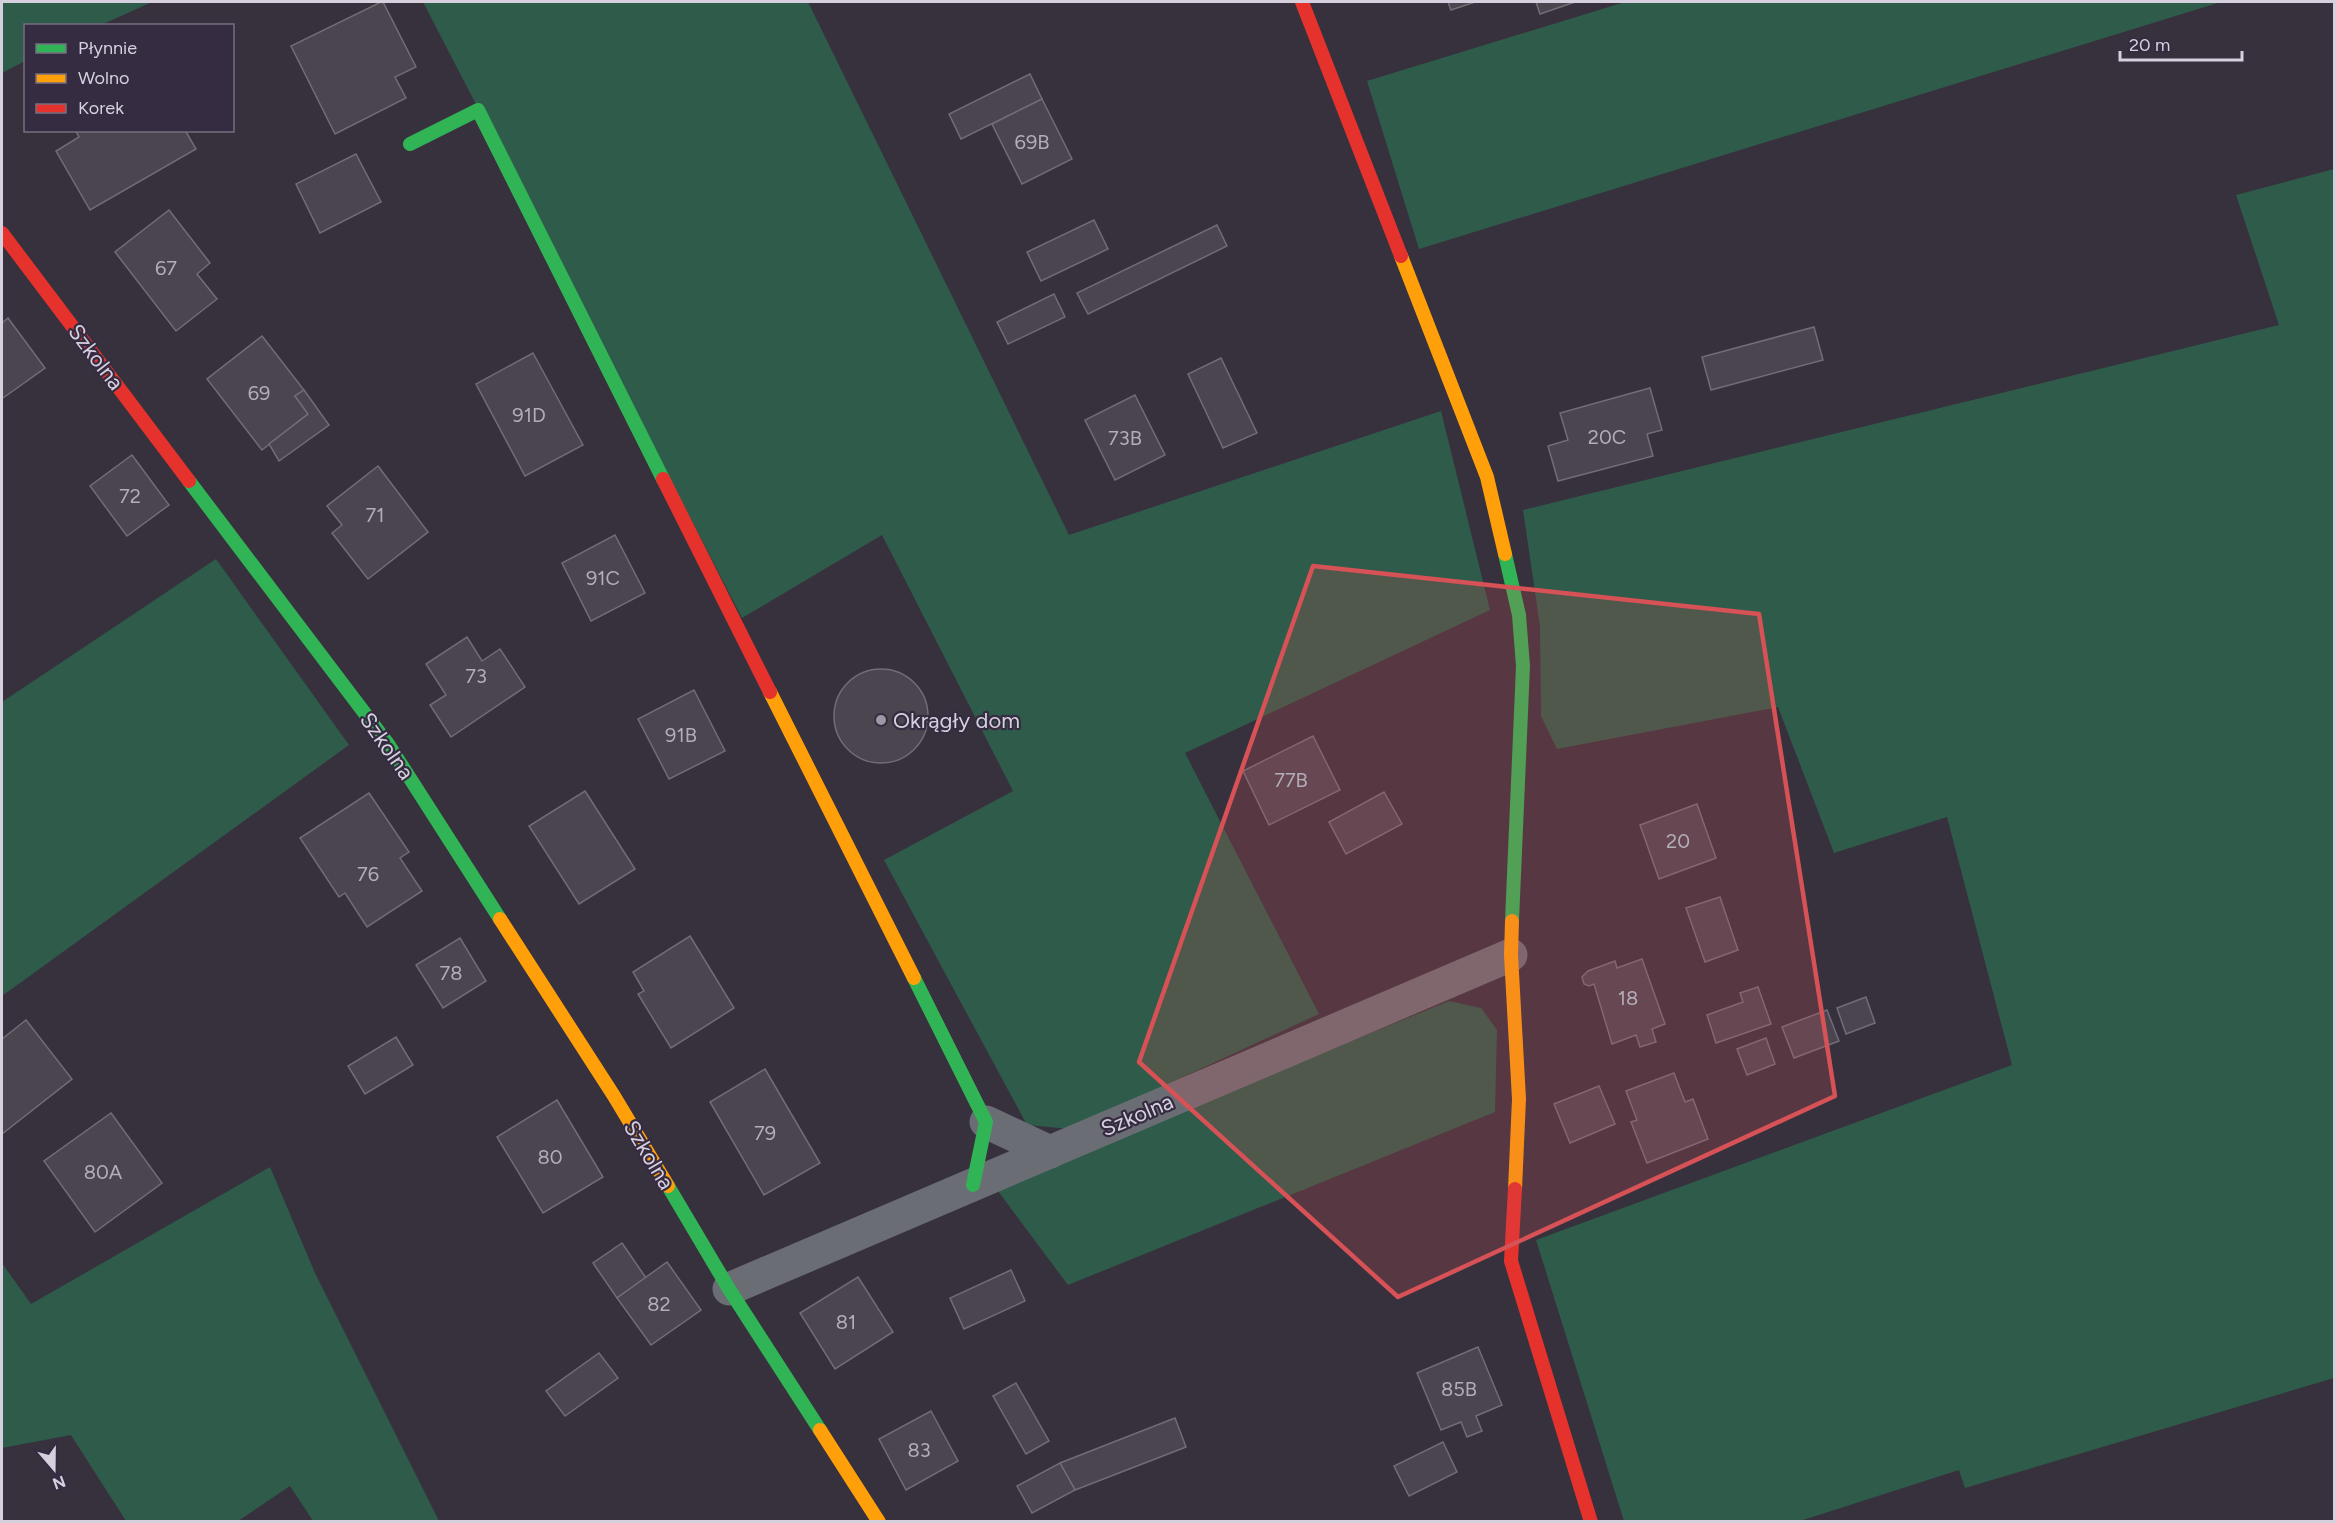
<svg xmlns="http://www.w3.org/2000/svg" width="2336" height="1523" viewBox="0 0 2336 1523" font-family="Figtree,sans-serif">
<rect width="100%" height="100%" fill="#37313d"/>
<!-- green -->
<g fill="#2f5b4a">
<path d="M2,2H152L101,25L26,26L25,61L2,73Z"/>
<path d="M423,2H808L1069,535L1441,411L1490,610L1185,753L1319,1014L1071,1129L1027,1125L884,860L1013,791L882,535L742,618Z"/>
<path d="M1625,2H2221L1419,249L1367,81Z"/>
<path d="M2334,169V1378L1965,1488L1959,1470L1800,1521H1624L1536,1240L2012,1065L1947,817L1834,853L1778,707L1557,749L1541,716L1540,626L1523,510L2279,325L2236,195Z"/>
<path d="M216,559L349,745L2,996V702Z"/>
<path d="M1449,1001L1481,1008L1497,1030L1495,1112L1068,1285L995,1187Z"/>
<path d="M270,1167L315,1273L439,1521H313L290,1486L238,1521H126L71,1435L2,1448V1263L31,1304Z"/>
</g>
<!-- building -->
<g fill="#4b4550" stroke="#726c77" stroke-width="1.5">
<path d="M381,2H383L416,67L395,77L406,98L335,134L291,46Z"/>
<path d="M1448,2H1475L1451,10Z"/>
<path d="M1536,2H1575L1540,14Z"/>
<path d="M1030,74L1042,99L961,139L949,114Z"/>
<path d="M1042,99L1072,159L1022,184L992,124Z"/>
<path d="M75,130H185L196,149L90,210L56,151L79,137Z"/>
<path d="M356,154L381,202L320,233L296,184Z"/>
<path d="M169,210L210,263L197,274L217,299L176,331L115,252Z"/>
<path d="M1094,220L1108,249L1041,281L1027,252Z"/>
<path d="M1217,225L1227,246L1088,314L1077,293Z"/>
<path d="M1054,294L1065,317L1008,344L997,322Z"/>
<path d="M8,318L45,368L3,398L2,396V323Z"/>
<path d="M1814,327L1823,360L1711,390L1702,357Z"/>
<path d="M262,336L304,390L295,396L308,414L262,450L207,379Z"/>
<path d="M533,353L583,445L525,476L476,384Z"/>
<path d="M1221,358L1257,433L1223,448L1188,374Z"/>
<path d="M1650,388L1662,430L1647,434L1653,456L1558,481L1548,446L1568,440L1560,413Z"/>
<path d="M304,390L329,425L279,461L269,444L308,414L295,396Z"/>
<path d="M1135,395L1165,455L1115,480L1085,420Z"/>
<path d="M132,455L169,505L127,536L90,486Z"/>
<path d="M378,466L428,532L368,579L332,533L342,525L327,506Z"/>
<path d="M615,535L645,593L591,621L562,563Z"/>
<path d="M467,637L482,661L500,649L525,687L451,737L430,705L446,695L426,664Z"/>
<circle cx="881" cy="716" r="47"/>
<path d="M694,690L725,751L669,779L638,719Z"/>
<path d="M1313,736L1340,790L1269,825L1243,771Z"/>
<path d="M585,791L635,869L579,904L529,826Z"/>
<path d="M1384,792L1402,824L1346,854L1329,822Z"/>
<path d="M369,793L409,852L400,858L422,891L367,927L345,893L339,897L300,838Z"/>
<path d="M1697,804L1716,858L1659,879L1640,825Z"/>
<path d="M1720,897L1738,950L1705,962L1686,908Z"/>
<path d="M690,936L734,1008L671,1048L638,994L644,991L633,972Z"/>
<path d="M460,938L486,981L443,1008L416,965Z"/>
<path d="M1642,959L1665,1024L1652,1029L1656,1042L1640,1047L1636,1035L1612,1044L1594,984L1589,986L1584,984L1582,977L1588,971L1615,961L1617,968Z"/>
<path d="M1758,987L1771,1024L1716,1043L1707,1015L1743,1002L1740,993Z"/>
<path d="M1866,997L1875,1023L1846,1034L1837,1008Z"/>
<path d="M1827,1010L1839,1041L1794,1058L1782,1027Z"/>
<path d="M26,1020L72,1079L2,1134V1039Z"/>
<path d="M396,1037L413,1065L365,1094L348,1066Z"/>
<path d="M1766,1038L1775,1064L1747,1075L1737,1049Z"/>
<path d="M765,1069L820,1163L764,1195L710,1102Z"/>
<path d="M1674,1073L1685,1102L1693,1099L1708,1139L1647,1163L1631,1122L1637,1120L1626,1091Z"/>
<path d="M1599,1086L1615,1124L1570,1143L1554,1104Z"/>
<path d="M557,1100L603,1177L543,1213L497,1137Z"/>
<path d="M111,1113L162,1183L95,1232L44,1161Z"/>
<path d="M622,1243L646,1278L617,1298L593,1263Z"/>
<path d="M667,1262L701,1310L651,1345L617,1298Z"/>
<path d="M1011,1270L1025,1301L964,1329L950,1298Z"/>
<path d="M858,1277L893,1332L835,1369L800,1313Z"/>
<path d="M1478,1347L1502,1405L1476,1416L1482,1431L1467,1437L1461,1422L1441,1430L1417,1373Z"/>
<path d="M599,1353L618,1378L565,1416L546,1391Z"/>
<path d="M1016,1383L1049,1441L1026,1454L993,1396Z"/>
<path d="M931,1411L958,1461L906,1490L879,1439Z"/>
<path d="M1175,1418L1186,1447L1075,1490L1060,1463Z"/>
<path d="M1443,1442L1457,1472L1409,1496L1394,1466Z"/>
<path d="M1060,1463L1075,1490L1032,1513L1017,1486Z"/>
</g>
<g fill="none" stroke-linecap="round" stroke-linejoin="round">
<!-- street -->
<g stroke="#6b6d75" stroke-width="33">
<path d="M986,1122L1050,1152"/>
<path d="M729,1289L1511,955"/>
</g>
<!-- fast -->
<g stroke="#30b455" stroke-width="14">
<path d="M410,144L478,110L663,479"/>
<path d="M189,481L388,744L500,919"/>
<path d="M1505,554L1519,615L1523,666L1512,921"/>
<path d="M914,978L986,1122L973,1185"/>
<path d="M668,1186L729,1289L820,1430"/>
</g>
<!-- slow -->
<g stroke="#ff9f0a" stroke-width="14">
<path d="M1401,256L1487,477L1505,554"/>
<path d="M770,692L914,978"/>
<path d="M500,919L614,1096L668,1186"/>
<path d="M1512,921L1511,955L1519,1099L1515,1189"/>
<path d="M820,1430L879,1522"/>
</g>
<!-- jam -->
<g stroke="#e5322d" stroke-width="14">
<path d="M1302,2L1401,256"/>
<path d="M2,233L189,481"/>
<path d="M663,479L770,692"/>
<path d="M1515,1189L1511,1261L1591,1522"/>
</g>
</g>
<!-- marked area -->
<path fill="#d65256" fill-opacity="0.2" stroke="#d65256" stroke-width="4.5" stroke-linejoin="round" d="M1313,566L1759,614L1835,1096L1398,1297L1139,1062Z"/>
<!-- markers -->
<circle fill="#9e98a6" stroke="#362c42" stroke-width="2" cx="881" cy="720" r="6"/>
<g text-anchor="middle" dominant-baseline="central" stroke-width="4.5" stroke-linejoin="round" paint-order="stroke">
<!-- number labels -->
<g font-size="20" fill="#b3adba">
<text x="1032" y="142">69B</text>
<text x="166" y="268">67</text>
<text x="259" y="393">69</text>
<text x="529" y="415">91D</text>
<text x="1607" y="437">20C</text>
<text x="1125" y="438">73B</text>
<text x="130" y="496">72</text>
<text x="375" y="515">71</text>
<text x="603" y="578">91C</text>
<text x="476" y="676">73</text>
<text x="681" y="735">91B</text>
<text x="1291" y="780">77B</text>
<text x="1678" y="841">20</text>
<text x="368" y="874">76</text>
<text x="451" y="973">78</text>
<text x="1628" y="998">18</text>
<text x="765" y="1133">79</text>
<text x="550" y="1157">80</text>
<text x="103" y="1172">80A</text>
<text x="659" y="1304">82</text>
<text x="846" y="1322">81</text>
<text x="1459" y="1389">85B</text>
<text x="919" y="1450">83</text>
</g>
<!-- street labels -->
<g font-size="22" fill="#d6d0de" stroke="#362c42">
<text transform="translate(96 357) rotate(53)">Szkolna</text>
<text transform="translate(387 746) rotate(55)">Szkolna</text>
<text transform="translate(1137 1115) rotate(-23)">Szkolna</text>
<text transform="translate(649 1155) rotate(59)">Szkolna</text>
</g>
<!-- poi labels -->
<g font-size="22" fill="#d6d0de" stroke="#362c42" text-anchor="start">
<text x="893" y="720">Okrągły dom</text>
</g>
</g>
<!-- border -->
<rect width="2336" height="1523" fill="none" stroke="#d6d0de" stroke-width="6"/>
<!-- legend -->
<rect x="24" y="24" width="210" height="108" fill="#362c42" stroke="#766e80" stroke-width="1.5"/>
<rect x="36" y="44" width="30" height="9" fill="#30b455" stroke="#766e80" stroke-width="1.5"/>
<text x="78" y="54" font-size="18" fill="#d6d0de">Płynnie</text>
<rect x="36" y="74" width="30" height="9" fill="#ff9f0a" stroke="#766e80" stroke-width="1.5"/>
<text x="78" y="84" font-size="18" fill="#d6d0de">Wolno</text>
<rect x="36" y="104" width="30" height="9" fill="#e5322d" stroke="#766e80" stroke-width="1.5"/>
<text x="78" y="114" font-size="18" fill="#d6d0de">Korek</text>
<!-- north arrow -->
<g transform="translate(54 1469) rotate(160)" stroke="#362c42" stroke-width="4.5" paint-order="stroke">
<path d="M0-4.5L10 22L0 15L-10 22Z" fill="#d6d0de"/>
<text y="-9" font-size="16" font-weight="bold" text-anchor="middle" fill="#d6d0de">N</text>
</g>
<!-- scale -->
<path d="M2120 51v9h122v-9" fill="none" stroke="#d6d0de" stroke-width="3"/>
<text x="2129" y="51" font-size="18" fill="#d6d0de" stroke="#362c42" stroke-width="4.5" paint-order="stroke">20 m</text>
</svg>
